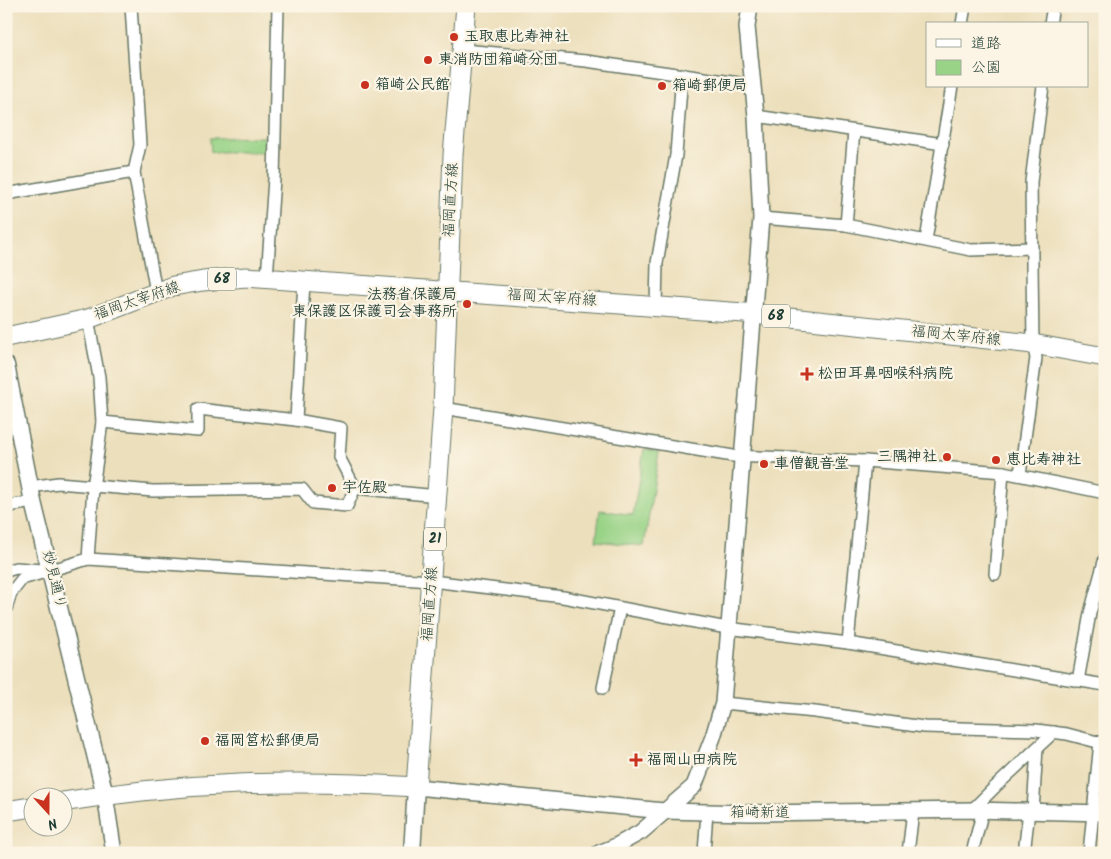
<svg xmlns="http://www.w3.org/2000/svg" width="1111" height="859" viewBox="0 0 1111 859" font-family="Kalam,'Klee One',sans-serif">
<rect width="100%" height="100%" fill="#fcf5e5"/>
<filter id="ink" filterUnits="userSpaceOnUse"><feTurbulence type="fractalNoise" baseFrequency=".02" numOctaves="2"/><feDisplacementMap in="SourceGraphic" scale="10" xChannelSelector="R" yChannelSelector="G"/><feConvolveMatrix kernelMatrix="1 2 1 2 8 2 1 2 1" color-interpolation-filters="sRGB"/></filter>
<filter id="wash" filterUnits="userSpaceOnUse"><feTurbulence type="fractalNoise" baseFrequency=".0096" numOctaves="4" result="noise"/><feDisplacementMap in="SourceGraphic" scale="20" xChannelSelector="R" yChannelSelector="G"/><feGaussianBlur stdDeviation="1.12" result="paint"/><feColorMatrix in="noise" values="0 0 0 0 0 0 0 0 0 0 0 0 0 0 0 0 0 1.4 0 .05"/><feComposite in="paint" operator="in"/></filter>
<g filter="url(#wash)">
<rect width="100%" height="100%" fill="#ecdfbc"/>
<!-- green -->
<g fill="#99d387" stroke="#5c885e">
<path d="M268,137L267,152H211L210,138Z"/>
<path d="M644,449L659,452L644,546L596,541L600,510L633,515Z"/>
</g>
</g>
<g filter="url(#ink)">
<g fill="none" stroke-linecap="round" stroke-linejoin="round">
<defs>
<g id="minor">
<path d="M131,6L140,145L134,172L156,292"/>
<path d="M962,24L965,6"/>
<path d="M1050,24L1053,6"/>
<path d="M463,50L586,61L753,85"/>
<path d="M756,116L943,144"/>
<path d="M6,194L134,172"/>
<path d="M761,218L846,225L971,250L1032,248"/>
<path d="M846,225L854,131"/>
<path d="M926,240L952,86"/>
<path d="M267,278L274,179L278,6"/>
<path d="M656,306L657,263L676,155L682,74"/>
<path d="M88,319L99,377L102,422L93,488L88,559"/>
<path d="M443,408L733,456L865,461L1003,472L1105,493"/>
<path d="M296,420L341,428L339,457L355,488"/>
<path d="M102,422L198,431V409L296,420L304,282"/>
<path d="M1020,474L1036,358L1033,344L1031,182L1043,86"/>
<path d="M30,487L58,483L153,491L302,489L313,503L347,506L355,488L438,496"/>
<path d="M6,509L14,505L33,502"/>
<path d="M6,571L16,568L42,570"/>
<path d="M995,574L1003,472"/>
<path d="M6,609L11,593L22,579L88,559L432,581L563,597L727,628L848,643L1105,685"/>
<path d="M848,643L865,461"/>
<path d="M1078,681L1090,613L1105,558"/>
<path d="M603,688L620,608"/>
<path d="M723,703L815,712L924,727L1036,730L1067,734L1105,744"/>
<path d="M972,810L995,787L1054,732"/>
<path d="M1033,811L1037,748"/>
<path d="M6,852V853"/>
<path d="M704,853L707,812"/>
<path d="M908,853L913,811"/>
<path d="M972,853L983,810"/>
<path d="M1024,853L1029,811"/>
<path d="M1089,853L1100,742"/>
</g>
<g id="tertiary">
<path d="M416,787L664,811L750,813L972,810L1105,813"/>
<path d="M105,795L114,853"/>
<path d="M599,853L614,847L641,832L694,786L713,737L723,703L761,218L756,116L747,27L750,6"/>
</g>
<g id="secondary">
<path d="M6,365L33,502L105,795"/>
<path d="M412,853L416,787"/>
</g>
<g id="primary">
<path d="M6,337L88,319L173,286L203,281L246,277L744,313L1033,344L1105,357"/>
<path d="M62,802C182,782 295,779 416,787L443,408L453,155L466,6"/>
<path d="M6,811L32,807"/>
</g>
</defs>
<!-- minor casing -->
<use href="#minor" stroke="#677664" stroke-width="14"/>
<!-- tertiary casing -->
<use href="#tertiary" stroke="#677664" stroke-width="18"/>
<!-- secondary casing -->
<use href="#secondary" stroke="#677664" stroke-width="19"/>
<!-- primary casing -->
<use href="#primary" stroke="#677664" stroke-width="21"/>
<!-- minor -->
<use href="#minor" stroke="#fff" stroke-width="11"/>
<!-- tertiary -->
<use href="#tertiary" stroke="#fff" stroke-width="15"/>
<!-- secondary -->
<use href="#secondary" stroke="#fff" stroke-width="16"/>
<!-- primary -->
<use href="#primary" stroke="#fff" stroke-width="19"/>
</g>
</g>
<!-- markers -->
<g fill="#c8321e" stroke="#fcf5e5" stroke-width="2">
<circle cx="454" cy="37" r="5"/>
<circle cx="428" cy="60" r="5"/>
<circle cx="365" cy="85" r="5"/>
<circle cx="662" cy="86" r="5"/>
<circle cx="467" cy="304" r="5"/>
<path d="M804.5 366.5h5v5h5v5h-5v5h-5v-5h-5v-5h5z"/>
<circle cx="947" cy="457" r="5"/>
<circle cx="996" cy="460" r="5"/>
<circle cx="764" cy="464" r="5"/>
<circle cx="332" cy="488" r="5"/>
<circle cx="205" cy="741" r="5"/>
<path d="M633.5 752.5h5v5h5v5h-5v5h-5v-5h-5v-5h5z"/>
</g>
<g text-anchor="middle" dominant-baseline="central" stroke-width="4.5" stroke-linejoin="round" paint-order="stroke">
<!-- shield labels -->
<g fill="#fcf5e5" stroke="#617469" stroke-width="1">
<rect x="208" y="267.5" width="28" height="23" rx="4"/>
<rect x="762" y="304.5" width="28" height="23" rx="4"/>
<rect x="424" y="527.5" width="22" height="23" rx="4"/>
</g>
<g font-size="14" font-weight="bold" fill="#1f3d34">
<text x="222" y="279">68</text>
<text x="776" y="316">68</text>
<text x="435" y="539">21</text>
</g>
<!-- poi labels -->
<g font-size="15" font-weight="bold" fill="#1f3d34" stroke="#fcf5e5" text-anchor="start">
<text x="464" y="37">玉取恵比寿神社</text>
<text x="438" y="60">東消防団箱崎分団</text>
<text x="375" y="85">箱崎公民館</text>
<text x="672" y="86">箱崎郵便局</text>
<text x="457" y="295" text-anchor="end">法務省保護局<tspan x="457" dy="17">東保護区保護司会事務所</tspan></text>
<text x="818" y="374">松田耳鼻咽喉科病院</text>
<text x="937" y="457" text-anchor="end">三隅神社</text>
<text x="1006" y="460">恵比寿神社</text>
<text x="774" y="464">車僧観音堂</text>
<text x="342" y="488">宇佐殿</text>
<text x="215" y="741">福岡筥松郵便局</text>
<text x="647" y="760">福岡山田病院</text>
</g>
<!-- street labels -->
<g font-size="15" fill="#1f3d34" stroke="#fcf5e5">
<text transform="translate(451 200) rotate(-87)">福岡直方線</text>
<text transform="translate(552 298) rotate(4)">福岡太宰府線</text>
<text transform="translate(137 301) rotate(-19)">福岡太宰府線</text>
<text transform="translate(956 336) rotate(6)">福岡太宰府線</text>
<text transform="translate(54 580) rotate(76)">妙見通り</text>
<text transform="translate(430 604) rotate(-86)">福岡直方線</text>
<text x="760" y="813">箱崎新道</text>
</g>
</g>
<!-- margin -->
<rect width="1111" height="859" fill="none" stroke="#fcf5e5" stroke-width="25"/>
<!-- legend -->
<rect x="926" y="22" width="162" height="65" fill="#fcf5e5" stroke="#a4ab9e"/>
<rect x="936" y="39" width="25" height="8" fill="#ffffff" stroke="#a4ab9e"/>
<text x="971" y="48" font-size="15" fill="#1f3d34">道路</text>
<rect x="936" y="60" width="25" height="15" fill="#99d387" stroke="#a4ab9e"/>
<text x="971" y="72" font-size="15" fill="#1f3d34">公園</text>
<!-- north arrow -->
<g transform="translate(48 812) rotate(159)"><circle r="24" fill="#fcf5e5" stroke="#a4ab9e"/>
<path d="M0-4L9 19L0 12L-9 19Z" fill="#c8321e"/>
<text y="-8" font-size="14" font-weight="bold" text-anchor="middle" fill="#1f3d34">N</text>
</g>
</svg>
